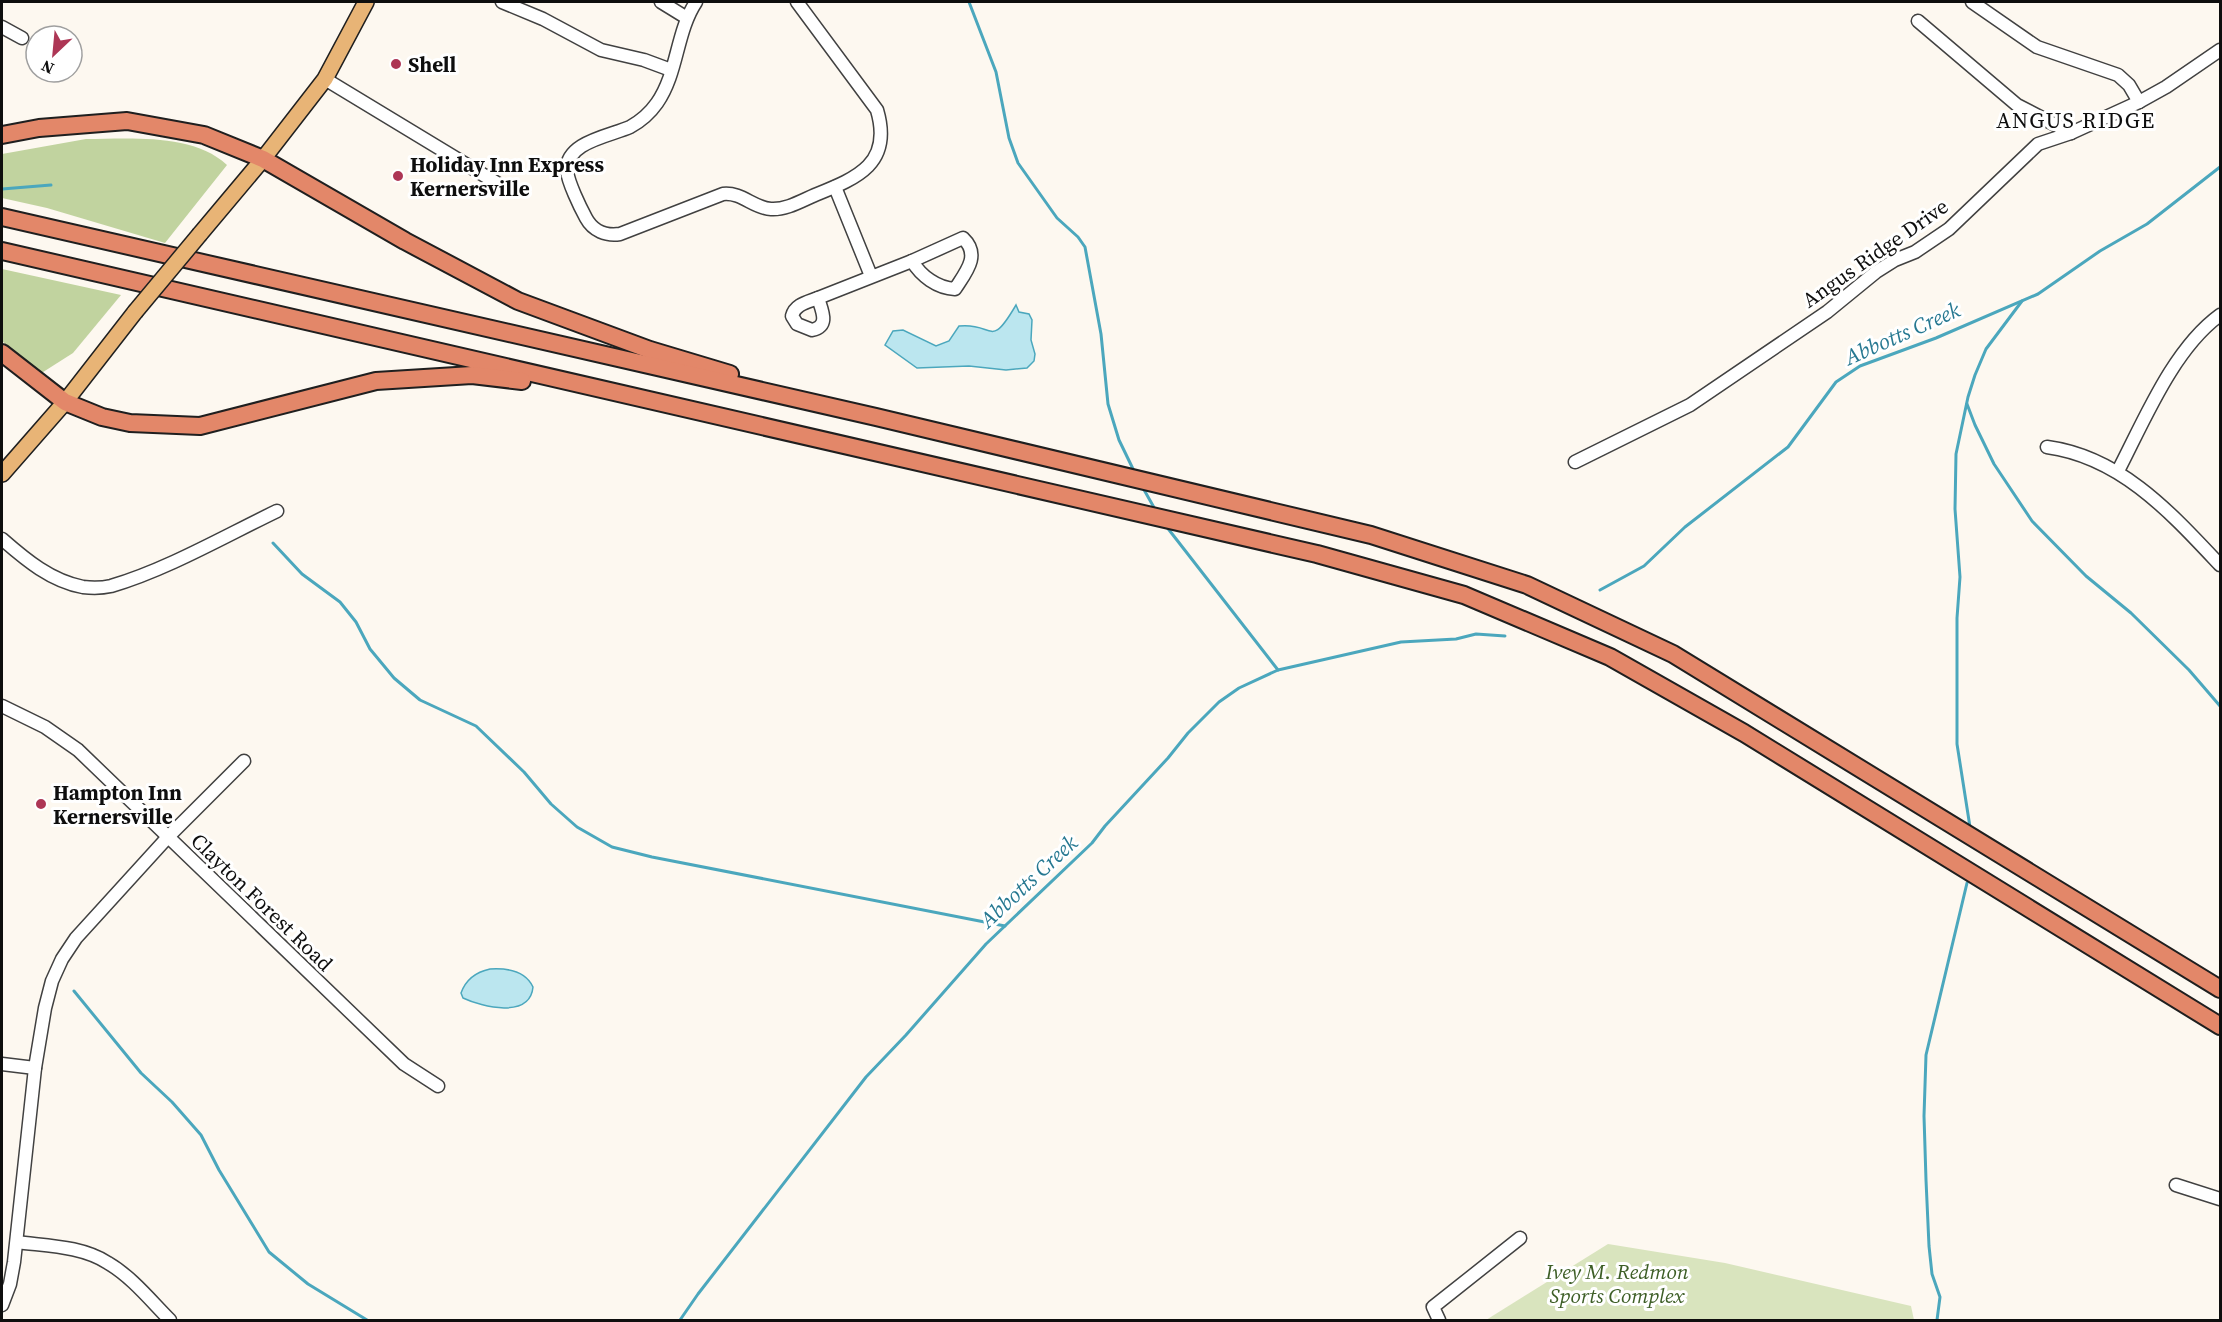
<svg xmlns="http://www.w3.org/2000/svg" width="2222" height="1322" viewBox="0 0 2222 1322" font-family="'Source Serif 4',serif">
<rect width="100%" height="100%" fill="#fdf8f0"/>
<!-- green -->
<path fill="#d9e4be" d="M1608,1244L1725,1263L1911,1306L1914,1320H1486Z"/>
<!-- forest -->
<g fill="#c1d39f">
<path d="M86,139C130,139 193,133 227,165L165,243L47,208L2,198V154Z"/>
<path d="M2,269L121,295L73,353L40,374L2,341Z"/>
</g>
<!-- water -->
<g fill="#bbe6ef" stroke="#4ba7bd" stroke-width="1.5">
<path d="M1016,305L1019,312L1029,314L1032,320L1031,340L1035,354L1034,361L1027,368L1006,370L969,366L917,368L885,345L893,331L903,330L936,346L949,341L959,326C995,322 989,351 1016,305Z"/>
<path d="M490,969C506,968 525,970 533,987C530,1019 482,1007 463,998L461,993C466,979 476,972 490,969Z"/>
</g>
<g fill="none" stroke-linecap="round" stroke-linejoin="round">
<!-- stream -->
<g stroke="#4ba7bd" stroke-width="3">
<path d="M969,2L996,72L1009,138L1018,163L1057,218L1078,237L1085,247L1101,334L1108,404L1119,440L1134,471"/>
<path d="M2,189L51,185"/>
<path d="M1967,404L1975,425L1994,464L2032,521L2086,576L2131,613L2189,670L2220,706"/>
<path d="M1143,488L1156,511"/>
<path d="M1166,526L1278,670"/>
<path d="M273,543L302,574L340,602L356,622L370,649L394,678L420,700L476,726L524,772L551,804L577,827L612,847L652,857L1005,926"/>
<path d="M1600,590L1644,566L1685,527L1788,447L1836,382L1860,366L1936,338L2038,294L2100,251L2147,224L2220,167"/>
<path d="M1970,827L1957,744V618L1960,577L1955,509L1956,454L1968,397L1975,375L1986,349L2022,301"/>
<path d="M74,991L141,1073L172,1102L201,1135L219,1170L269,1252L308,1284L367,1320"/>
<path d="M680,1320L698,1294L866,1077L906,1035L986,944L1092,843L1105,826L1168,758L1188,733L1219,702L1239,688L1278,670L1401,642L1456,639L1476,634L1505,636"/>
<path d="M1937,1320L1940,1297L1932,1274L1929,1246L1926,1180L1924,1116L1926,1055L1967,883"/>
</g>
<defs>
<g id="minor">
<path d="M502,2L543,19L601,50L644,60L671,70"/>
<path d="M661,2L687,18"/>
<path d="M696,2C676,32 678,73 657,103C650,113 641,121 630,127C610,136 565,142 567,171C568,182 580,207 586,218C593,231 606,236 620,234L723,194C742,192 753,208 771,209C786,210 801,201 815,195C857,178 893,164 877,110L797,2"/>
<path d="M1972,2L2037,47L2118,75L2129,85L2139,102"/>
<path d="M1918,21L2017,105L2071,133"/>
<path d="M2,27L22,38"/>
<path d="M325,79L505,188"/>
<path d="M835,187L871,276"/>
<path d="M963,238C981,255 966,272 955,289C937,288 921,276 912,261Z"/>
<path d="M818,298L912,261"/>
<path d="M818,298C822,311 830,326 812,330L797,324L792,316C795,304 808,302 818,298Z"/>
<path d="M2047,447C2121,457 2171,513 2220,565"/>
<path d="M1575,462L1690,405L1827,312L1876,272L1895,260L1915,252L1949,229L2038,144L2071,133L2139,102L2166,87L2220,50"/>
<path d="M2118,471C2144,421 2173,349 2220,315"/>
<path d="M2,539C26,560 51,581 83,587C92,588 102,588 111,586C166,570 225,536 277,511"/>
<path d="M2,706L45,727L78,750L404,1064L438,1086"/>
<path d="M2,1064L35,1068"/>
<path d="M2176,1185L2220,1199"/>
<path d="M17,1242C47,1246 82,1246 108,1263C132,1277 151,1301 170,1320"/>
<path d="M2,1305L10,1284L14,1262L35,1068L45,1008L52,981L62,959L76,938L167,838L244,761"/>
<path d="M1439,1320L1433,1307L1520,1238"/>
</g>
<g id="major">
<path d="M200,234L263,159L325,79L366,2"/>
<path d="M2,474L65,402L135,312"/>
</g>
<g id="highway">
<path d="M2,135L39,128L127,121L204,135L263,159L405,241L518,301L650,350L730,374"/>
<path d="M2,217L876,417L1371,535L1527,585L1673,654L2220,989"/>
<path d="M2,251L1317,554L1464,595L1610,657L1744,733L2220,1026"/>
<path d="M2,353L65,402L102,417L130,423L200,426L376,381L472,375L522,381"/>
</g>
</defs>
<!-- minor casing -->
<use href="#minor" stroke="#414141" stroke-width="15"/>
<!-- major casing -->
<use href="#major" stroke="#1f1f1f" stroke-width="18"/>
<!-- highway casing -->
<use href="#highway" stroke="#1f1f1f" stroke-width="20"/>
<!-- minor -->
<use href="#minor" stroke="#fff" stroke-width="12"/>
<!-- major -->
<use href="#major" stroke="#e8b476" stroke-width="15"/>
<!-- highway -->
<use href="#highway" stroke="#e38769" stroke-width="16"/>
<defs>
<path id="major-bridge" d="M135,312L200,234"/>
</defs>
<!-- major-bridge casing -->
<use href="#major-bridge" stroke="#1f1f1f" stroke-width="18" stroke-linecap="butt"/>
<!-- major-bridge -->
<use href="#major-bridge" stroke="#e8b476" stroke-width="15"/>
</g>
<!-- markers -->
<g fill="#ad3655" stroke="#fff" stroke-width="2">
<circle cx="396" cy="64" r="6"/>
<circle cx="398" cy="176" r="6"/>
<circle cx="41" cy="804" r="6"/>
</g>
<g text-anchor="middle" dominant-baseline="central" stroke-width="6" stroke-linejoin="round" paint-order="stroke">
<!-- poi labels -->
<g font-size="21" font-weight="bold" fill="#0e0e0e" stroke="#fff" text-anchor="start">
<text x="408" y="64">Shell</text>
<text x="410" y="164">Holiday Inn Express<tspan x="410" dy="24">Kernersville</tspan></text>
<text x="53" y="792">Hampton Inn<tspan x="53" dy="24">Kernersville</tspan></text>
</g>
<!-- street labels -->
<g font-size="21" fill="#0e0e0e" stroke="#fff">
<text transform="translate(1875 253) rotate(-35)">Angus Ridge Drive</text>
<text transform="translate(262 902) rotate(44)">Clayton Forest Road</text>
</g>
<!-- park labels -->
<g font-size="21" font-style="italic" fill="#3d5e26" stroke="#fff">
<text x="1617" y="1271">Ivey M. Redmon<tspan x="1617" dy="24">Sports Complex</tspan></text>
</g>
<!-- neighbourhood labels -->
<g font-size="22" letter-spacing="1.5" fill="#0e0e0e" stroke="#fff">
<text x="2076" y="120">ANGUS RIDGE</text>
</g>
<!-- water labels -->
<g font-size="22" font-style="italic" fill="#267891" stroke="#fff">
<text transform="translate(1902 333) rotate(-24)">Abbotts Creek</text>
<text transform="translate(1028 881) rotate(-43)">Abbotts Creek</text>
</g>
</g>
<!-- border -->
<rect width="2222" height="1322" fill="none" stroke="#0e0e0e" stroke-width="6"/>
<!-- north arrow -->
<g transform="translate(54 54) rotate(206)"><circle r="28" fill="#ffffff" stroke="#9f9f9f" stroke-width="1.5"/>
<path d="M0-4.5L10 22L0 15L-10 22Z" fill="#ad3655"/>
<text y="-9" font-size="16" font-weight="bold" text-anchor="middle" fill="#0e0e0e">N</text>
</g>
</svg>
